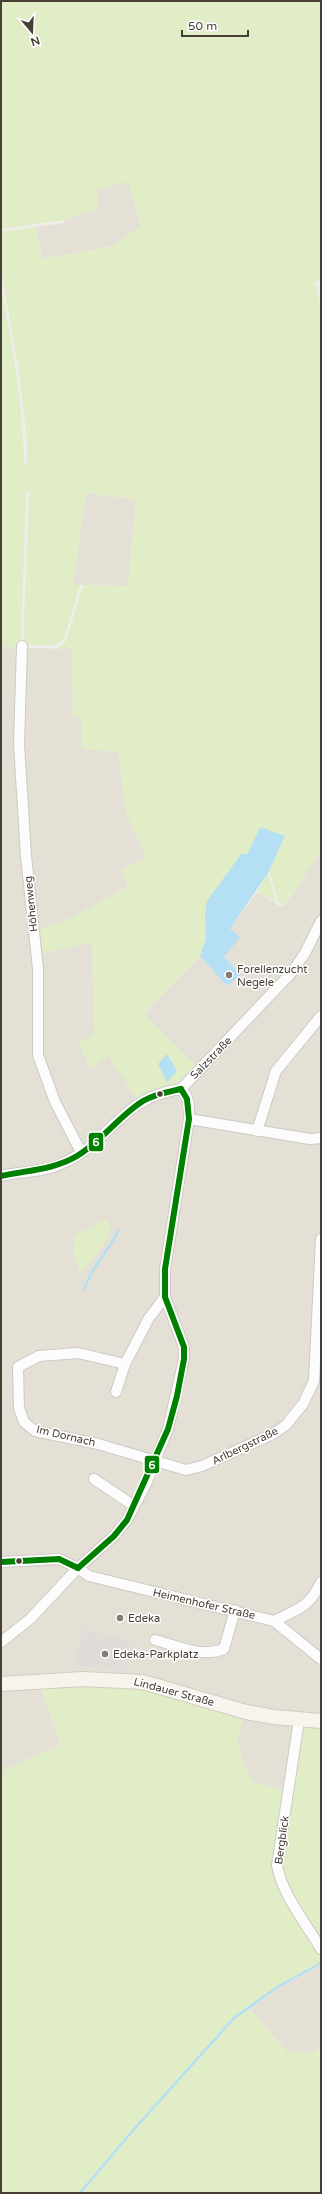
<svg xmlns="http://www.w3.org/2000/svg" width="322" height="2194" viewBox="0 0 322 2194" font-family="'Varela Round',sans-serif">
<rect width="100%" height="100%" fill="#f0eeea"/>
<!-- residential -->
<g fill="#e5e0d6">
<path d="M129,181L141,226L113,246L43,259L35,227L64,223V220L98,209L97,189Z"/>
<path d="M86,493L136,499L128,586L73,585Z"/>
<path d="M1,647L72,649L73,716L81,717V749L118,751L126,813L147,858L128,887L69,919L35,931L38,954L92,941L94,1034L90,1068L108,1056L198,1068L144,1014L200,956L227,986L240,975L224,957L230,929L257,892L280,906H285L321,850V1717L286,1791L254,1782L244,1766L237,1742L244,1715L1,1680Z"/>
<path d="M39,1684L61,1745L1,1771V1687Z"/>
<path d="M321,1964V2047L311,2053L287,2052L250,2009L280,1987Z"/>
</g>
<!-- green -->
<g fill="#e0edc7">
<path d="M1,1H321V280L315,282L321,306V850L284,907L278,901L269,870L285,836L260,827L247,855L206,927V939L200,956L144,1014L198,1068L180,1087L138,1100L108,1056L90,1069L78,1044L94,1034L92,942L38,954L35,930L69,919L128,887L121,870L147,858L126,813L118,752L81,749V717H73L72,649H57L66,641L83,585L128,586L136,499L86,493L73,585H80L64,639L56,645H23L29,492L26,491L21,647H1V287C12,345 23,404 24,463H27V440L19,372L1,269V232L35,227L43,259L113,246L141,226L128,182L97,189L98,209L64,220L1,229Z"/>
<path d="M268,873L276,902L257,892Z"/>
<path d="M107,1219L111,1229C104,1248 94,1258 80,1273L73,1253L75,1235Z"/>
<path d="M125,1683L244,1715L237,1742L244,1766L254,1782L286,1791L275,1866L321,1951V1964L280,1987L250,2009L287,2052L311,2053L321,2047V2193H1V1771L61,1745L39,1684Z"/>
<path d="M300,1724L321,1725V1947L280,1877Z"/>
</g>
<!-- parking -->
<path fill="#e0ddd8" d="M82,1629L136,1643L125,1673L76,1665Z"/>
<!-- water -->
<g fill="#b5dff3">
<path d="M260,827L285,836L268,873L230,929L240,937L224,957L241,975L227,986L200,956L206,939L205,913L207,901L242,853L247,855Z"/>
<path d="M167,1054L177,1071L167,1082L158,1064Z"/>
</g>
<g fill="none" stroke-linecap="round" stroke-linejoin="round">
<!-- stream -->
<g stroke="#b5dff3" stroke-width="2.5">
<path d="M84,1290C91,1267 108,1252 118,1231"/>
<path d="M80,2193L135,2128L234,2018L279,1986L321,1963"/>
</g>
<defs>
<g id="minor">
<path d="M22,646L19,744L26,856L38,969V1055L55,1102L81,1152"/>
<path d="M189,1119L310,1139L321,1138"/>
<path d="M257,1131L276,1071L321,1016"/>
<path d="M1,1176C21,1171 42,1173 61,1164C109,1144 122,1096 181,1089L292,972L305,953L321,921"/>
<path d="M165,1297L149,1318L125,1364L78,1353L39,1356L18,1367L19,1408L24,1422L35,1431L98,1444L186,1470L202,1466L273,1434L286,1425L303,1404L314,1381L321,1239"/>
<path d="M116,1392L125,1364"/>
<path d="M94,1479L134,1506"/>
<path d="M1,1562L59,1559L78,1568L89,1576L274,1621L321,1659"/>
<path d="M274,1621C298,1609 310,1607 321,1582"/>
<path d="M155,1640C178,1646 201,1658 224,1649L235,1610"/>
<path d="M1,1642L30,1619L78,1568L114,1536L127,1520L146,1484L168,1429L184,1359V1347L165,1297V1269L189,1119C189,1107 190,1097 181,1089"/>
<path d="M299,1720L277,1865C282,1895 306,1923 321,1949"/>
</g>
<path id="secondary" d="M1,1684L83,1679L143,1682L246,1712L274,1717L321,1721"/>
</defs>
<!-- minor casing -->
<use href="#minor" stroke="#cdcac5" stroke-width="12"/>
<!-- secondary casing -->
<use href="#secondary" stroke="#d2ccc1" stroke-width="16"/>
<!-- minor -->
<use href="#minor" stroke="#fdfcfc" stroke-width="10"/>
<!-- secondary -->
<use href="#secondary" stroke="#f7f4ee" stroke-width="14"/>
<defs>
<g id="bus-1">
<path d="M1,1176C28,1170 53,1170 77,1156C102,1141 119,1116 143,1101C155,1094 168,1092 181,1089"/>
<path d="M1,1562L59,1559L78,1568"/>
<path d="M78,1568L114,1536L127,1520L168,1429L177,1396L184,1359V1347L165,1297V1269L189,1119L187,1099L181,1089"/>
</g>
</defs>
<!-- bus-1 casing -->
<use href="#bus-1" stroke="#fff" stroke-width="9"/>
<!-- bus-1 -->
<use href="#bus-1" stroke="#008000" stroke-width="6"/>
</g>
<!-- markers -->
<g fill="#837c74" stroke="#fff" stroke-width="1.5">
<circle cx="229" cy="975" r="4"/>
<circle cx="120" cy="1618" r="4"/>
<circle cx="105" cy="1654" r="4"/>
</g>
<g fill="#483f34" stroke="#fff" stroke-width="1.5">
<circle cx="160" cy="1094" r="3.5"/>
<circle cx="19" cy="1561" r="3.5"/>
</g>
<g text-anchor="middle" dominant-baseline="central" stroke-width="3" stroke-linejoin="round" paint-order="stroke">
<!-- street labels -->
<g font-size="11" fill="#483f34" stroke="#fff">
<text transform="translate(31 904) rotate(-96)">Höhenweg</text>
<text transform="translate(211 1058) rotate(-46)">Salzstraße</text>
<text transform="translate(66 1436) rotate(13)">Im Dornach</text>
<text transform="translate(245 1446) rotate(-26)">Arlbergstraße</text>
<text transform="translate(204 1604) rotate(13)">Heimenhofer Straße</text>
<text transform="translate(174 1692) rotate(15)">Lindauer Straße</text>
<text transform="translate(282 1840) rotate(-82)">Bergblick</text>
</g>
<!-- poi labels -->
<g font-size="11" fill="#483f34" stroke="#fff" text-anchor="start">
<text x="237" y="969">Forellenzucht<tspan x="237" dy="13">Negele</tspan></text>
<text x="128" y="1618">Edeka</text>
<text x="113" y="1654">Edeka-Parkplatz</text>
</g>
</g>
<g stroke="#fff" stroke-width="1.5">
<rect x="88" y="1132" width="16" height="20" rx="4" fill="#008000"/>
<rect x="144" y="1455" width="16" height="19" rx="4" fill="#008000"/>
</g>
<g font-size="11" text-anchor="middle" font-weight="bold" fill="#fff">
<text x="96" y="1146">6</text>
<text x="152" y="1469">6</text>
</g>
<!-- border -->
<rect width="322" height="2194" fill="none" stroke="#483f34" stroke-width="4"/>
<!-- north arrow -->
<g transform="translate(32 32) rotate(161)" stroke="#ffffff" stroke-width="3" paint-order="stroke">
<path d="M0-3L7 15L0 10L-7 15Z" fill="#483f34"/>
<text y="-6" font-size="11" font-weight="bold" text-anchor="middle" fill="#483f34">N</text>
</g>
<!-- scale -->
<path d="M182 30v6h66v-6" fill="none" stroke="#483f34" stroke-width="2"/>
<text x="188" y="30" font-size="12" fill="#483f34" stroke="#ffffff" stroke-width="3" paint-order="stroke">50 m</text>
</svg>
